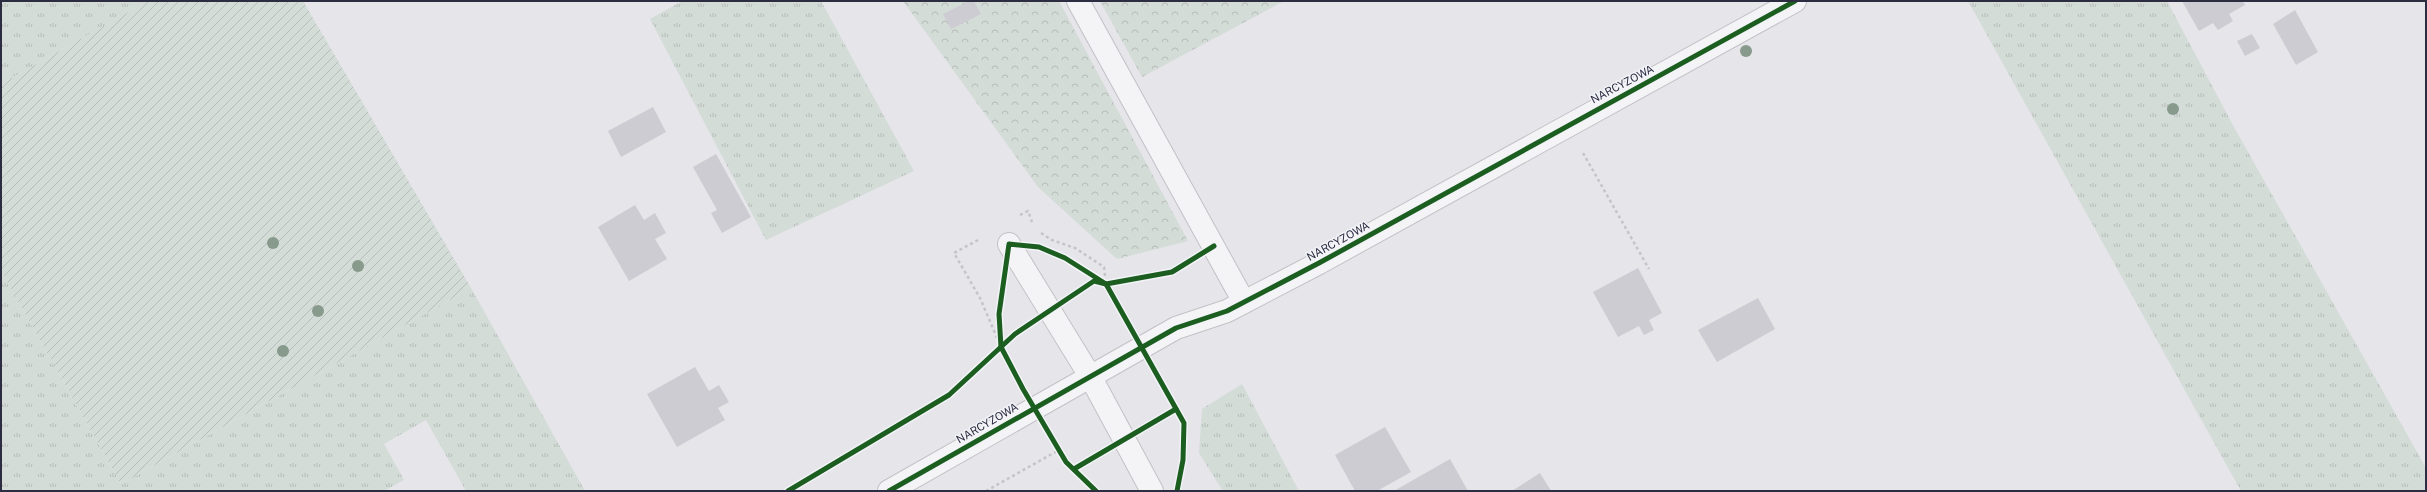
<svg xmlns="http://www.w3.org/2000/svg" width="2427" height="492" viewBox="0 0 2427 492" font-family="'Public Sans',sans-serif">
<defs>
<pattern id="grass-tufts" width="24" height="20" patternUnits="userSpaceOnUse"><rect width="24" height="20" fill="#d4dcd7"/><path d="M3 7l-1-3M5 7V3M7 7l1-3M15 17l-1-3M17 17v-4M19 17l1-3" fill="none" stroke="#b6bdba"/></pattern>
<pattern id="forest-crowns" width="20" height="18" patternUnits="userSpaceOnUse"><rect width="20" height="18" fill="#d4dcd7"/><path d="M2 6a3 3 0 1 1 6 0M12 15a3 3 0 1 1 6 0" fill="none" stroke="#b6bdba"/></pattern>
<pattern id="garden-furrows" width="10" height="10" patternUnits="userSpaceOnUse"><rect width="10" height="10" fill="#d4dcd7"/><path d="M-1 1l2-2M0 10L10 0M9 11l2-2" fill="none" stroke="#b6bdba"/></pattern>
</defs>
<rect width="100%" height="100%" fill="#e5e5ea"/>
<!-- grass -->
<g fill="url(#grass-tufts)">
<path d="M1,1H148L1,84Z"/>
<path d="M682,1H821L914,171L766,240L650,19Z"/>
<path d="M1968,1H2167L2235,129L2426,468V491H2241Z"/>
<path d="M1,271L121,484L471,288L585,491H466L426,420L384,444L404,480L384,491H1Z"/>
<path d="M1242,384L1299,491H1223L1199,453L1202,409Z"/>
</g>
<!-- forest -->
<g fill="url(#forest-crowns)">
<path d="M903,1H1059L1188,241L1117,259L1038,187Z"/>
<path d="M1100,1H1284L1142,77Z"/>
</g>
<!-- garden -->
<path fill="url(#garden-furrows)" d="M148,1H303L471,288L121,484L1,271V84Z"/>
<!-- building -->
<g fill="#ccccd2">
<path d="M969,1H974L981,14L951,29L943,14Z"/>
<path d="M2182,1H2243L2245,5L2229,14L2233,21L2218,30L2213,23L2199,31Z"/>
<path d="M2295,10L2318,52L2296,65L2273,24Z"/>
<path d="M2252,34L2260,48L2245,56L2237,41Z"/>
<path d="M653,107L666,132L621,157L608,131Z"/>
<path d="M716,154L751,217L722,233L711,213L717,210L693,167Z"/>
<path d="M635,205L644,220L655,213L666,233L655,239L667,259L629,281L598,227Z"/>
<path d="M1638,268L1662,313L1649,320L1654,330L1644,335L1639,326L1618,337L1593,292Z"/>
<path d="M1758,298L1775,329L1717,362L1698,330Z"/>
<path d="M695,367L709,391L719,385L729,402L718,408L725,420L677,447L647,394Z"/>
<path d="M1385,427L1411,472L1377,491H1355L1335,455Z"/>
<path d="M1450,459L1468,491H1394Z"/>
<path d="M1540,473L1551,491H1512Z"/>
</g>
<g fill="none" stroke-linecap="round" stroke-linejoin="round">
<defs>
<path id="lane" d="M1078,1L1244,302"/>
<g id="street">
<path d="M1009,244L1090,376L1152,491"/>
<path d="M889,491L1176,328L1227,311L1319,263L1795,1"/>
</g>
</defs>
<!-- lane casing -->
<use href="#lane" stroke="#c2c2c6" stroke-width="24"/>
<!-- street casing -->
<use href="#street" stroke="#c2c2c6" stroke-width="24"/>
<!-- path -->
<g stroke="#c4c4c9" stroke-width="2.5" stroke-dasharray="3 3" stroke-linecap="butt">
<path d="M1583,153L1649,269"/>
<path d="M1020,215L1028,211L1032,222"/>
<path d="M1041,233L1052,240L1075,248L1104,267L1106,284"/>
<path d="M978,240L954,253L980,298L1001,347"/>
<path d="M986,491L1059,450"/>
</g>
<!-- lane -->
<use href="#lane" stroke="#f4f4f6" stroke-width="22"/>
<!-- street -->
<use href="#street" stroke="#f4f4f6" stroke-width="22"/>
<defs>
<g id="cycleway">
<path d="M1074,469L1176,409"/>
<path d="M788,491L949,395L1015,334L1094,281L1106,284L1172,272L1214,246"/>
<path d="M889,491L1176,328L1227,311L1319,263L1795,1"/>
<path d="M1096,491L1066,462L1023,389L1001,347L999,314L1009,244L1039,247L1065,258L1106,284L1184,423L1183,460L1177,491"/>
</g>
</defs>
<!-- cycleway casing -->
<use href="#cycleway" stroke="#f3f4f8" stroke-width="8"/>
<!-- cycleway -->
<use href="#cycleway" stroke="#1b5e20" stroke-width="5"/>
</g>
<!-- trees -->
<g fill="#889a8c">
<circle cx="1746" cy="51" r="6"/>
<circle cx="2173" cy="109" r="6"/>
<circle cx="273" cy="243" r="6"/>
<circle cx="358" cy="266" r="6"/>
<circle cx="318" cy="311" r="6"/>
<circle cx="283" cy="351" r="6"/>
</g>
<g text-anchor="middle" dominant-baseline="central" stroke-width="3" stroke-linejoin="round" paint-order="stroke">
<!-- street labels -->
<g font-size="11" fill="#2d2d42" stroke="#f3f4f8">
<text transform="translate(1622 84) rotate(-28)">NARCYZOWA</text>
<text transform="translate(1338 241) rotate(-29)">NARCYZOWA</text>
<text transform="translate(987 423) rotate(-30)">NARCYZOWA</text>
</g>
</g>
<!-- border -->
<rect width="2427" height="492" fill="none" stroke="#2d2d42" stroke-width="4"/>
</svg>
